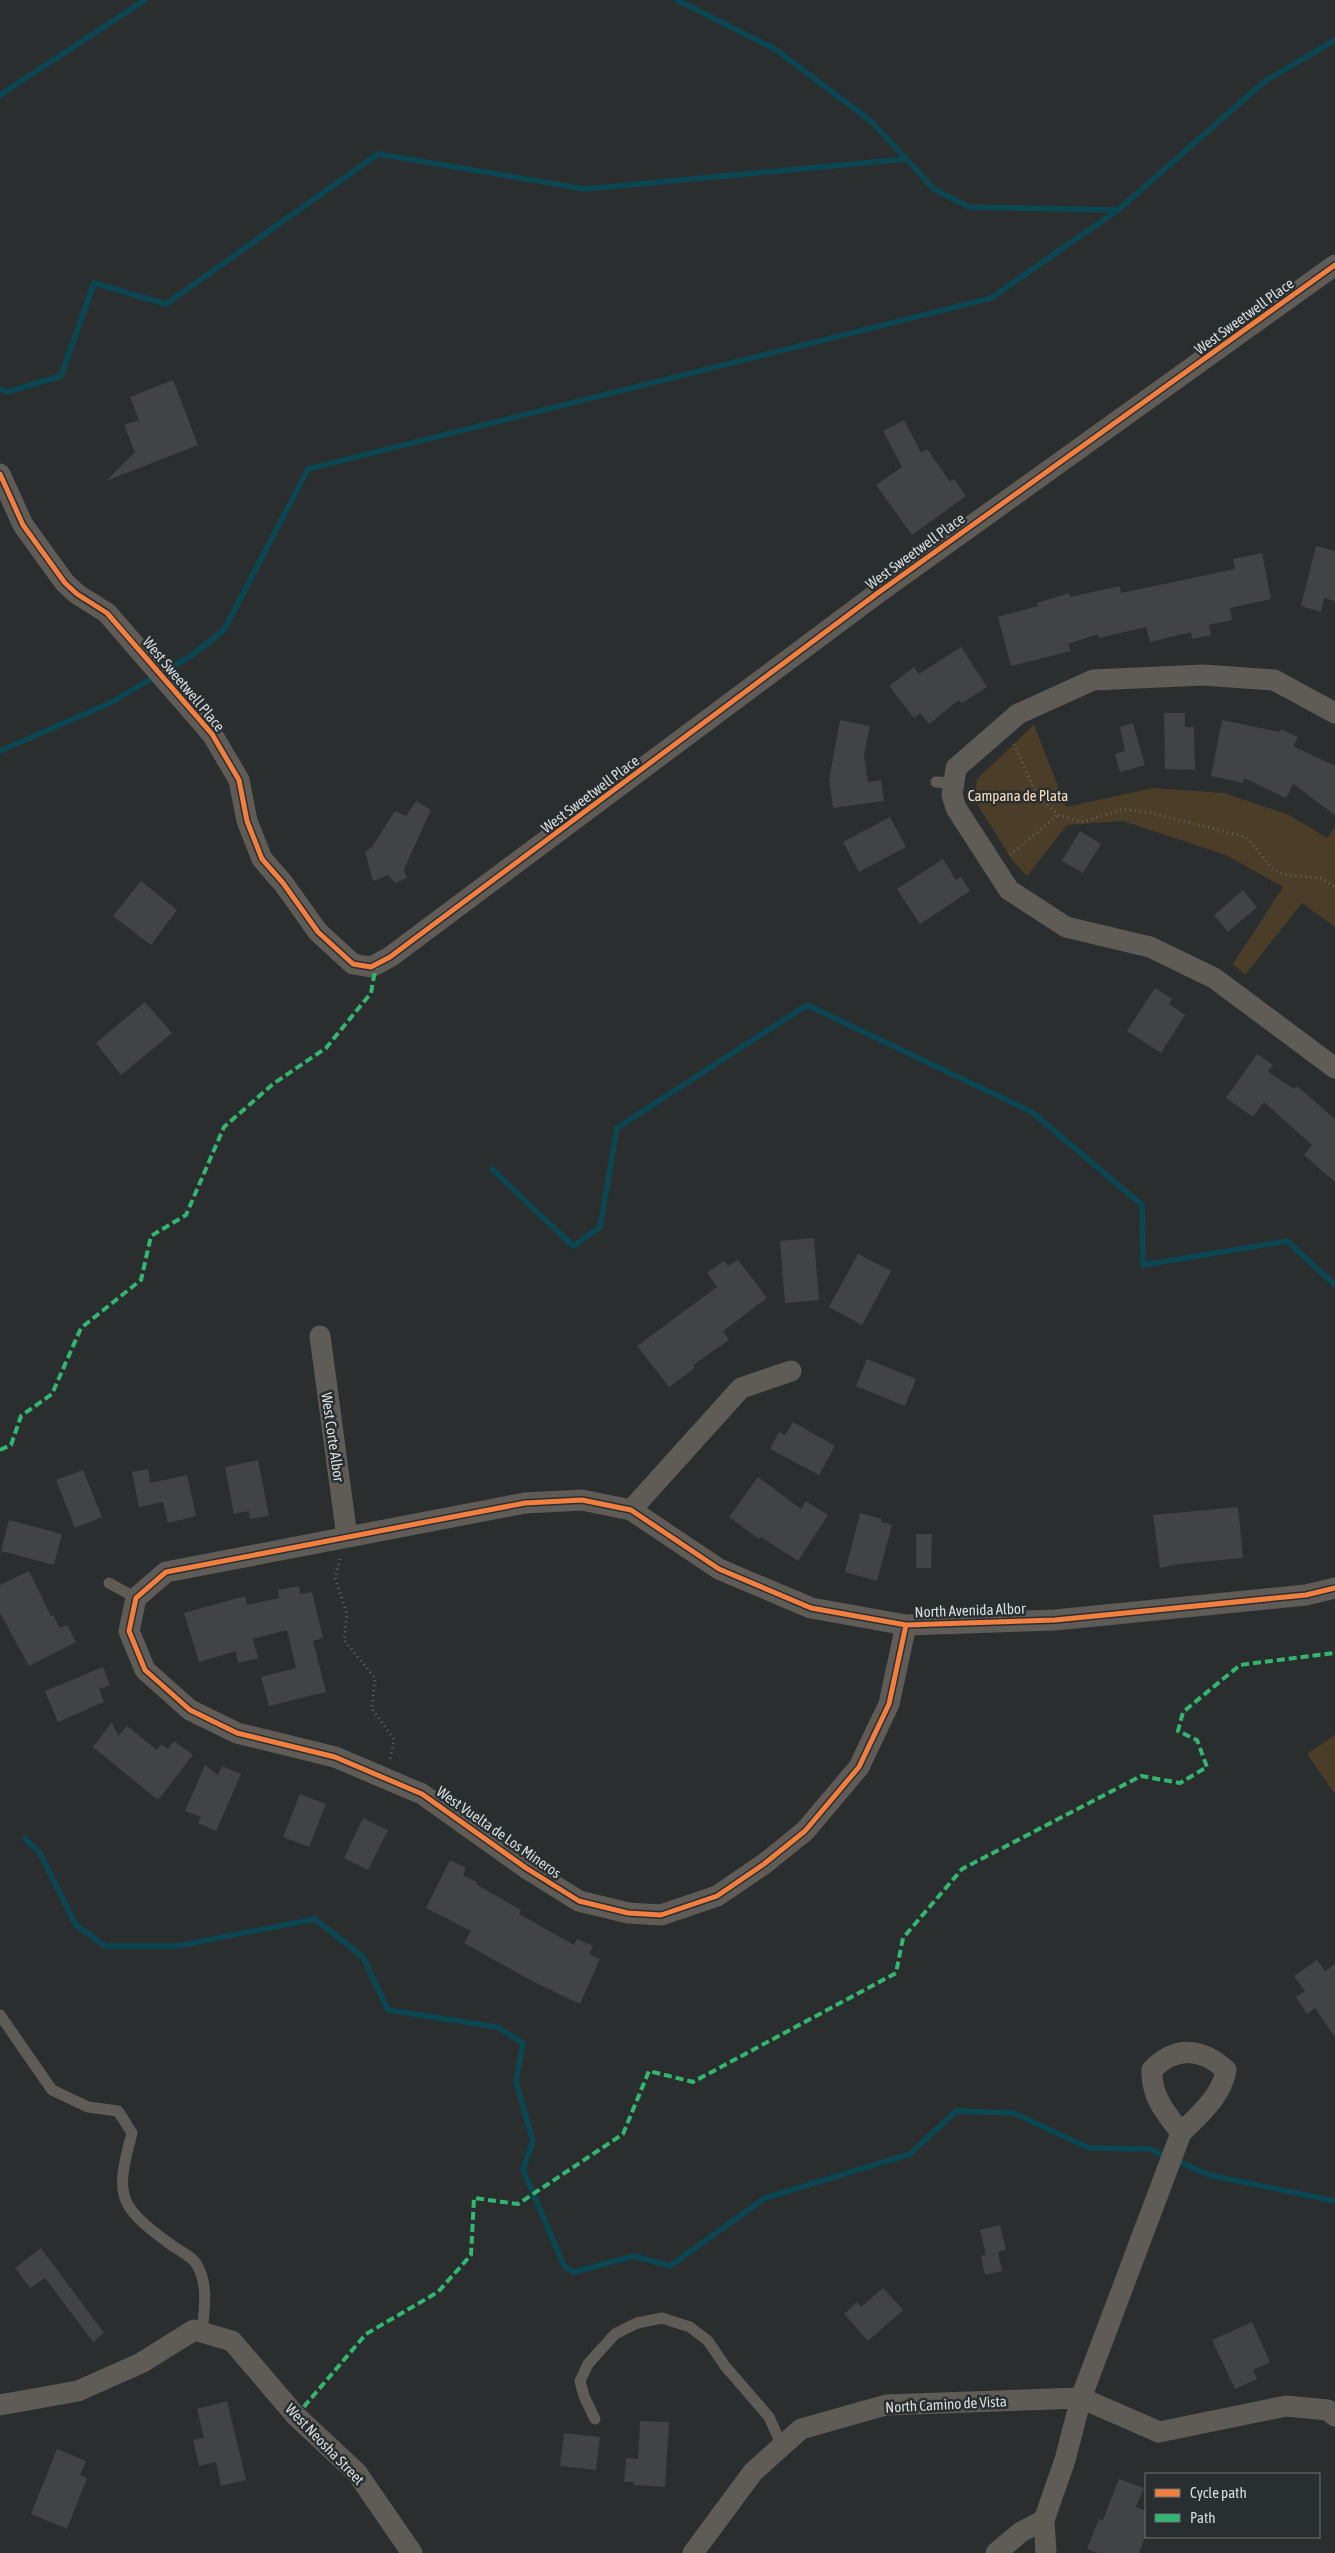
<svg xmlns="http://www.w3.org/2000/svg" width="1335" height="2553" viewBox="0 0 1335 2553" font-family="'Asap Condensed',sans-serif">
<rect width="100%" height="100%" fill="#2b2e2f"/>
<!-- green -->
<g fill="#4c3d28">
<path d="M1034,725L1066,807L1153,788L1224,793L1289,815L1327,838L1335,827V927L1302,903L1245,975L1233,964L1283,887L1226,855L1123,821L1067,825L1027,876L1013,861L974,799L977,779Z"/>
<path d="M1335,1735V1794L1307,1754Z"/>
</g>
<g fill="none" stroke-linecap="round" stroke-linejoin="round">
<!-- stream -->
<g stroke="#0b4753" stroke-width="5.5">
<path d="M677,0L775,49L872,122L934,189L969,207L1117,210"/>
<path d="M0,95L145,0"/>
<path d="M0,389L7,392L61,376L94,283L166,304L378,154L585,189L906,159"/>
<path d="M164,671L191,656L224,630L308,469L991,298L1118,210L1265,81L1335,40"/>
<path d="M0,751L110,703L156,676"/>
<path d="M492,1169L573,1246L600,1227L617,1128L807,1005L1032,1112L1142,1205L1143,1265L1287,1241L1335,1285"/>
<path d="M25,1839L40,1853L76,1925L105,1946H177L315,1919L363,1957L388,2010L497,2027L523,2043L516,2082L533,2141L523,2169L564,2266L574,2272L634,2256L670,2266L765,2198L910,2154L956,2111L1014,2113L1089,2148L1150,2149L1209,2175L1335,2201"/>
</g>
</g>
<!-- building -->
<g fill="#414344">
<path d="M173,380L198,445L106,481L135,452L124,425L139,420L130,397Z"/>
<path d="M904,420L921,453L927,449L950,482L954,479L966,496L912,535L876,485L902,467L883,431Z"/>
<path d="M1316,546L1335,551V601L1324,598L1321,612L1301,606Z"/>
<path d="M1262,553L1271,599L1230,608L1232,620L1209,625L1211,635L1192,639L1191,632L1150,642L1146,627L1099,638L1098,634L1068,644L1071,651L1011,666L998,617L1038,606L1037,603L1069,593L1070,597L1120,586L1121,593L1235,569L1233,559Z"/>
<path d="M961,647L987,687L962,703L959,700L929,724L920,713L914,718L889,686L914,667L919,674Z"/>
<path d="M1164,713H1185V727H1194L1195,770L1165,769Z"/>
<path d="M840,720L870,726L864,755L868,782L881,780L884,801L833,808L829,780Z"/>
<path d="M1222,720L1280,732L1281,729L1298,737L1293,746L1335,766V815L1293,784L1286,798L1244,778L1243,783L1211,776Z"/>
<path d="M1133,723L1145,765L1120,772L1115,754L1125,751L1120,727Z"/>
<path d="M416,801L431,810L404,869L407,878L395,883L388,875L373,881L365,852L372,847L395,811L406,816Z"/>
<path d="M890,817L906,847L859,872L843,842Z"/>
<path d="M1080,831L1101,844L1083,873L1062,861Z"/>
<path d="M943,859L956,880L961,877L970,891L920,924L897,889Z"/>
<path d="M141,881L177,910L151,945L113,916Z"/>
<path d="M1243,890L1257,907L1228,932L1214,915Z"/>
<path d="M1155,988L1172,999L1169,1004L1185,1015L1161,1053L1127,1031Z"/>
<path d="M145,1002L172,1033L121,1075L96,1043Z"/>
<path d="M1257,1054L1273,1065L1268,1072L1294,1089L1297,1086L1335,1119V1182L1304,1155L1312,1145L1264,1102L1253,1117L1226,1098Z"/>
<path d="M814,1238L819,1300L785,1303L780,1241Z"/>
<path d="M858,1254L891,1271L862,1325L829,1307Z"/>
<path d="M738,1260L767,1298L723,1331L729,1340L693,1365L695,1368L669,1387L637,1346L717,1287L707,1273L724,1261L728,1266Z"/>
<path d="M867,1359L916,1379L905,1406L856,1386Z"/>
<path d="M793,1422L835,1446L819,1475L770,1449L779,1432L785,1435Z"/>
<path d="M258,1460L269,1516L250,1519L249,1511L234,1514L225,1467Z"/>
<path d="M148,1469L150,1483L187,1475L196,1516L168,1523L163,1502L139,1507L132,1472Z"/>
<path d="M83,1470L102,1517L75,1528L56,1480Z"/>
<path d="M758,1477L801,1509L806,1501L828,1515L798,1561L761,1537L759,1539L729,1517Z"/>
<path d="M1238,1507L1243,1558L1179,1564L1160,1568L1153,1515Z"/>
<path d="M860,1513L882,1519L881,1522L892,1525L877,1581L845,1572Z"/>
<path d="M9,1520L62,1534L54,1565L1,1551Z"/>
<path d="M916,1534H932L931,1568H916Z"/>
<path d="M29,1571L51,1616L53,1615L60,1628L67,1625L76,1642L29,1666L0,1613V1585Z"/>
<path d="M299,1586L300,1594L312,1592L323,1638L313,1641L326,1692L269,1706L261,1677L296,1668L287,1630L253,1639L258,1658L238,1663L236,1651L199,1662L184,1613L245,1596L247,1605L279,1598L278,1590Z"/>
<path d="M103,1667L110,1685L99,1689L104,1702L58,1722L45,1691Z"/>
<path d="M112,1722L118,1736L127,1726L157,1750L161,1744L168,1749L174,1741L193,1755L158,1800L93,1747Z"/>
<path d="M205,1765L218,1775L222,1766L241,1774L216,1831L198,1823L201,1817L185,1811Z"/>
<path d="M300,1794L326,1804L309,1847L283,1837Z"/>
<path d="M363,1818L388,1830L368,1870L344,1858Z"/>
<path d="M450,1860L466,1868L463,1875L477,1882L476,1884L521,1910L519,1914L574,1945L577,1939L593,1946L589,1954L600,1959L580,2004L534,1982L464,1943L471,1931L426,1908Z"/>
<path d="M1317,1960L1325,1971L1335,1964V2037L1315,2008L1307,2014L1296,1997L1305,1991L1294,1976Z"/>
<path d="M1000,2225L1006,2250L986,2255L980,2230Z"/>
<path d="M41,2248L104,2333L93,2342L45,2278L30,2288L15,2268Z"/>
<path d="M998,2252L1002,2271L985,2275L981,2256Z"/>
<path d="M883,2288L903,2310L868,2341L844,2314L857,2302L861,2307Z"/>
<path d="M1252,2322L1270,2362L1253,2370L1257,2379L1235,2389L1212,2340Z"/>
<path d="M227,2401L246,2480L221,2486L216,2462L199,2466L193,2440L204,2438L197,2409Z"/>
<path d="M640,2421L669,2422L665,2487L634,2485V2482H624L626,2458L638,2459Z"/>
<path d="M564,2433L600,2437L596,2470L560,2466Z"/>
<path d="M57,2449L86,2461L80,2475L87,2478L67,2529L31,2514Z"/>
<path d="M1119,2479L1144,2488L1136,2507L1146,2511V2534L1139,2553H1098L1087,2549L1099,2519L1103,2520Z"/>
</g>
<g fill="none" stroke-linecap="round" stroke-linejoin="round">
<!-- path -->
<g stroke="#656461" stroke-width="3" stroke-dasharray="1 4" stroke-linecap="butt">
<path d="M1014,744L1037,795L1058,815L1082,822L1124,809L1151,813L1246,837L1275,871L1287,875L1321,878L1335,887"/>
<path d="M1010,855L1058,815"/>
<path d="M340,1559L335,1578L347,1614L344,1640L375,1678L372,1709L394,1739L390,1759"/>
</g>
<!-- lane -->
<g stroke="#5f5c58" stroke-width="11">
<path d="M936,782L953,783"/>
<path d="M109,1583L136,1598"/>
<path d="M0,2015L52,2090L88,2107L118,2111L132,2133C115,2196 117,2205 170,2244C178,2250 193,2257 197,2265C209,2286 204,2310 202,2333"/>
<path d="M595,2419L584,2396L580,2381L588,2364L615,2334L637,2323L662,2318L690,2327L708,2341L725,2366L769,2417L782,2446"/>
</g>
<!-- street -->
<g stroke="#5f5c58" stroke-width="21">
<path d="M0,474L23,525L65,583L77,594L107,613L212,734L239,780L247,821L262,859L283,883L318,932L353,964L371,967L390,957L875,595L1335,265"/>
<path d="M1335,713L1274,680L1203,675L1093,680L1018,714L956,768L952,795L956,808L1009,890L1066,927L1150,947L1214,978L1335,1068"/>
<path d="M320,1336L347,1537"/>
<path d="M631,1510L741,1388L791,1371"/>
<path d="M906,1625L889,1704L859,1767L805,1831L764,1864L717,1896L661,1915L628,1913L579,1901L526,1868L422,1794L335,1757L237,1733L190,1710L145,1670L129,1631L136,1598L166,1572L525,1503L582,1500L631,1510L719,1569L811,1608L906,1625L1055,1620L1306,1595L1335,1588"/>
<path d="M0,2405L78,2391L141,2363L194,2330L232,2341L296,2416L357,2473L412,2553"/>
<path d="M693,2553L753,2472L801,2429L886,2405L1081,2398L1159,2432L1286,2406L1328,2410L1335,2416"/>
<path d="M996,2553L1021,2532L1044,2520"/>
<path d="M1046,2553L1044,2520L1065,2460L1081,2398L1181,2133C1199,2115 1222,2096 1226,2070C1201,2047 1175,2046 1152,2070C1151,2097 1166,2113 1181,2133"/>
</g>
<!-- quiet -->
<g stroke="#33b770" stroke-width="4" stroke-dasharray="8 4" stroke-linecap="butt">
<path d="M0,1450L11,1445L21,1416L52,1394L81,1328L141,1280L151,1236L186,1215L224,1127L273,1084L326,1048L371,993L376,965"/>
<path d="M296,2416L366,2334L438,2292L471,2255L474,2198L518,2204L623,2134L649,2071L693,2082L896,1973L903,1938L962,1869L1141,1776L1180,1783L1207,1767L1197,1740L1178,1731L1183,1712L1240,1665L1335,1653"/>
</g>
<defs>
<g id="cycleway">
<path d="M0,474L23,525L65,583L77,594L107,613L212,734L239,780L247,821L262,859L283,883L318,932L353,964L371,967L390,957L875,595L1335,265"/>
<path d="M906,1625L889,1704L859,1767L805,1831L764,1864L717,1896L661,1915L628,1913L579,1901L526,1868L422,1794L335,1757L237,1733L190,1710L145,1670L129,1631L136,1598L166,1572L525,1503L582,1500L631,1510L719,1569L811,1608L906,1625L1055,1620L1306,1595L1335,1588"/>
</g>
</defs>
<!-- cycleway casing -->
<use href="#cycleway" stroke="#292f31" stroke-width="8"/>
<!-- cycleway -->
<use href="#cycleway" stroke="#f27e40" stroke-width="5"/>
</g>
<g text-anchor="middle" dominant-baseline="central" stroke-width="5" stroke-linejoin="round" paint-order="stroke">
<!-- street labels -->
<g font-size="15" fill="#d8dcdd" stroke="#292f31">
<text transform="translate(1244 316) rotate(-36)">West Sweetwell Place</text>
<text transform="translate(915 551) rotate(-36)">West Sweetwell Place</text>
<text transform="translate(184 684) rotate(50)">West Sweetwell Place</text>
<text transform="translate(590 794) rotate(-37)">West Sweetwell Place</text>
<text transform="translate(333 1437) rotate(82)">West Corte Albor</text>
<text transform="translate(970 1610) rotate(-2)">North Avenida Albor</text>
<text transform="translate(499 1832) rotate(35)">West Vuelta de Los Mineros</text>
<text transform="translate(946 2404) rotate(-3)">North Camino de Vista</text>
<text transform="translate(325 2444) rotate(46)">West Neosha Street</text>
</g>
<!-- park labels -->
<g font-size="15" fill="#fcdfbc" stroke="#292f31">
<text x="1018" y="795">Campana de Plata</text>
</g>
</g>
<!-- legend -->
<rect x="1145" y="2473" width="175" height="65" fill="#292f31" stroke="#6f7476"/>
<rect x="1155" y="2489" width="25" height="8" fill="#f27e40" stroke="#6f7476"/>
<text x="1190" y="2498" font-size="15" fill="#d8dcdd">Cycle path</text>
<rect x="1155" y="2514" width="25" height="8" fill="#33b770" stroke="#6f7476"/>
<text x="1190" y="2523" font-size="15" fill="#d8dcdd">Path</text>
</svg>
